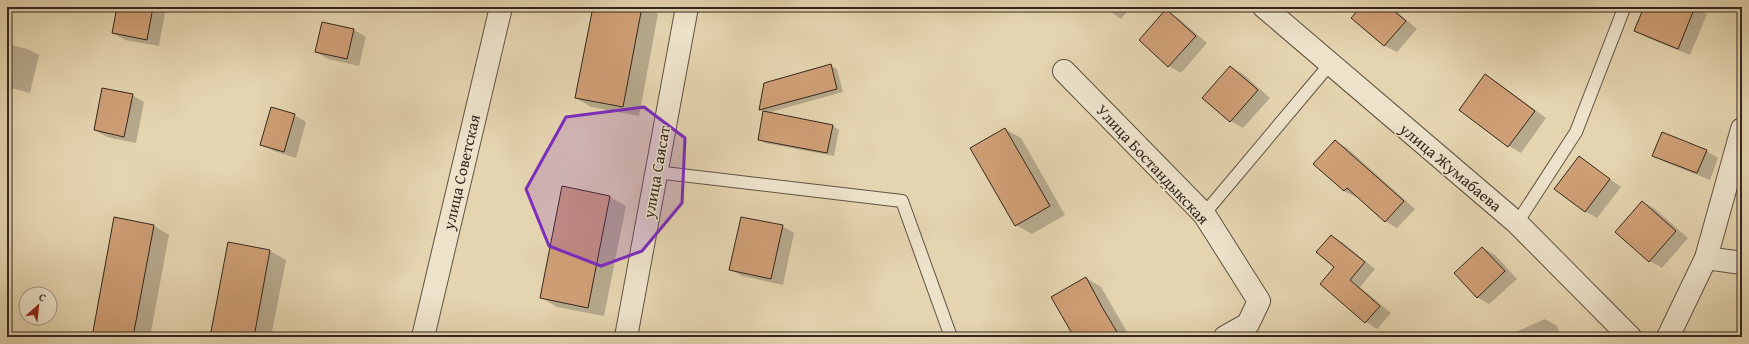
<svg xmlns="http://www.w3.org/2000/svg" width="1749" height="344" viewBox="0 0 1749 344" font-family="'Gentium Book Plus',serif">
<rect width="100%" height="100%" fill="#e4d4af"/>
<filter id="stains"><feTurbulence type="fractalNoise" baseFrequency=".005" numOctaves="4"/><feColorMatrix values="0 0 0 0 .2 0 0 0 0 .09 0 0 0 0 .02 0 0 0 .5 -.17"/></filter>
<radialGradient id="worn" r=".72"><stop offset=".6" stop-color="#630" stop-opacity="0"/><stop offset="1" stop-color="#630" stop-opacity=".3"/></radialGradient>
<!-- shadow -->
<g fill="#0003">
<path d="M118,7H166L159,46L125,40L113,33Z"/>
<path d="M594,7H646L658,14L639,116L591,107L576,98Z"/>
<path d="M1104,7H1131L1121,19Z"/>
<path d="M1362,7H1392L1417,29L1397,52L1385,46L1352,18Z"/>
<path d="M1645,7H1694L1707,14L1690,55L1648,38L1636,31Z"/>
<path d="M1166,11L1178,18L1207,43L1181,73L1169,66L1140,40Z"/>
<path d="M323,23L354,30L366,37L359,66L328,59L316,52Z"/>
<path d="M7,44L27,49L39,55L30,93L7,87Z"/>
<path d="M830,65L837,69L843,92L767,113L833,126L839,130L834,156L765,143L759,139L764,112L760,110Z"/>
<path d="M1231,67L1243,74L1270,98L1243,128L1231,121L1204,98Z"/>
<path d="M1485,75L1497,82L1546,118L1521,153L1509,146Z"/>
<path d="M132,95L144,102L136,143L107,137L95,130Z"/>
<path d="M294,115L306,122L296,158L274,151L262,144Z"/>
<path d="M1005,129L1021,138L1065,215L1032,234L1016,225Z"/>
<path d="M1335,141L1347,148L1415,209L1397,228L1385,221L1358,196L1356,197L1344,191Z"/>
<path d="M1706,151L1718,158L1710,180L1665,162L1653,155Z"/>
<path d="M1579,157L1621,187L1597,218L1585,211Z"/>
<path d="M563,187L610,197L626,206L604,316L557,307L542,298Z"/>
<path d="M1643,202L1655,209L1688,238L1662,268L1650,261Z"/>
<path d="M154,226L169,235L150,337H93Z"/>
<path d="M782,226L794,233L783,285L742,276L730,269Z"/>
<path d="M1331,236L1342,242L1375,269L1360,287L1391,313L1377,329L1366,322L1321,284L1336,267Z"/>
<path d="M229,243L270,251L286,260L271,337H211Z"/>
<path d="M1483,248L1495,255L1517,279L1489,304L1477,297Z"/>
<path d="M1086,278L1101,287L1130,337H1075Z"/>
<path d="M1545,319L1557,326L1561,337H1510L1509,335Z"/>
</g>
<!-- building -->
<g fill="#cf9f76" stroke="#34271f">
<path d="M117,7H153L147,40L112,33Z"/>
<path d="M593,7H642L623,107L575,98Z"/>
<path d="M1361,7H1389L1406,21L1384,46L1351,18Z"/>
<path d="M1644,7H1695L1678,49L1634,31Z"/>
<path d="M1166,9L1196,36L1168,67L1139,40Z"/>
<path d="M322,22L354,29L347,59L315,52Z"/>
<path d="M831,64L837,89L759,110L764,83Z"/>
<path d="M1230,66L1258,90L1230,122L1202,98Z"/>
<path d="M1485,74L1535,111L1508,147L1459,110Z"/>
<path d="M102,88L133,94L124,137L94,130Z"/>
<path d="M271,107L295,114L284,152L260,145Z"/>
<path d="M763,111L833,125L827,153L758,140Z"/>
<path d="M1005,128L1050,206L1015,226L970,148Z"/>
<path d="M1662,132L1707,150L1697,173L1652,156Z"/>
<path d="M1335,140L1404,201L1385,222L1347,188L1344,191L1313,164Z"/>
<path d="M1579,156L1610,179L1585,212L1554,189Z"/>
<path d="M562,186L610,196L588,308L540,298Z"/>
<path d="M1642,201L1676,231L1649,262L1615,232Z"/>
<path d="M114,217L154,225L133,337H92Z"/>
<path d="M741,217L783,225L771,279L729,270Z"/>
<path d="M1331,235L1365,262L1350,280L1380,306L1365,323L1320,284L1334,267L1316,252Z"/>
<path d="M228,242L270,250L254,337H210Z"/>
<path d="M1482,247L1505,271L1477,298L1454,273Z"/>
<path d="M1086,277L1102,307L1120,337H1074L1051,297Z"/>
</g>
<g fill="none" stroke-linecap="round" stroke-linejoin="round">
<defs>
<g id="service">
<path d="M656,172L902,201L951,337"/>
<path d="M1204,214L1330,64"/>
<path d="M1517,223L1576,132L1623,11V7"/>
</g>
<g id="minor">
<path d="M1264,7L1517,223L1630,337"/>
<path d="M1064,71L1204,214L1259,301L1248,324L1225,337"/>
<path d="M1706,258L1742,263"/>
<path d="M423,337L501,7"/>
<path d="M626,337L687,7"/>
<path d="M1668,337L1706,258L1742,129"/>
</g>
</defs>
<!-- service casing -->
<use href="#service" stroke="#605243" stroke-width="14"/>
<!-- minor casing -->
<use href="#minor" stroke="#605243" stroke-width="24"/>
<!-- service -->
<use href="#service" stroke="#ede3cb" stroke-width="12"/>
<!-- minor -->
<use href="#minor" stroke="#ede3cb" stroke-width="22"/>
</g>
<!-- marked area -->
<path fill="#7b2cbf" fill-opacity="0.2" stroke="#7b2cbf" stroke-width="3" stroke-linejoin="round" d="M644,107L685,138L682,203L642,251L601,266L549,246L526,189L566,117Z"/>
<g text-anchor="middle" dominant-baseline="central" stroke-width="3" stroke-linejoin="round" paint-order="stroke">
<!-- street labels -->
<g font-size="16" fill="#34271f" stroke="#ede3cb">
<text transform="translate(1153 164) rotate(47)">Улица Бостандыкская</text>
<text transform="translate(1451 167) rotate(40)">улица Жумабаева</text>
<text transform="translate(461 172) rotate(-77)">улица Советская</text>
<text transform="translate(656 172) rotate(-80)">улица Саясат</text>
</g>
</g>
<!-- margin -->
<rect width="1749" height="344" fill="none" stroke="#e4d4af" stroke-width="24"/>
<rect x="8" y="8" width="1733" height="328" fill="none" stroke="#34271f" stroke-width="2"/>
<rect x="12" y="12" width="1725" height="320" fill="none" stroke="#34271f"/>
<!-- north arrow -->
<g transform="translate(38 306) rotate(27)"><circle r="19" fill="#ede3cb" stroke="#a39886"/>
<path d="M0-3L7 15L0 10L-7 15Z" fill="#8f2418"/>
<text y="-6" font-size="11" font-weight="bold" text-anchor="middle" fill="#34271f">С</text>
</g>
<rect width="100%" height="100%" filter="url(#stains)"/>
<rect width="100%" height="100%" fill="url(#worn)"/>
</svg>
